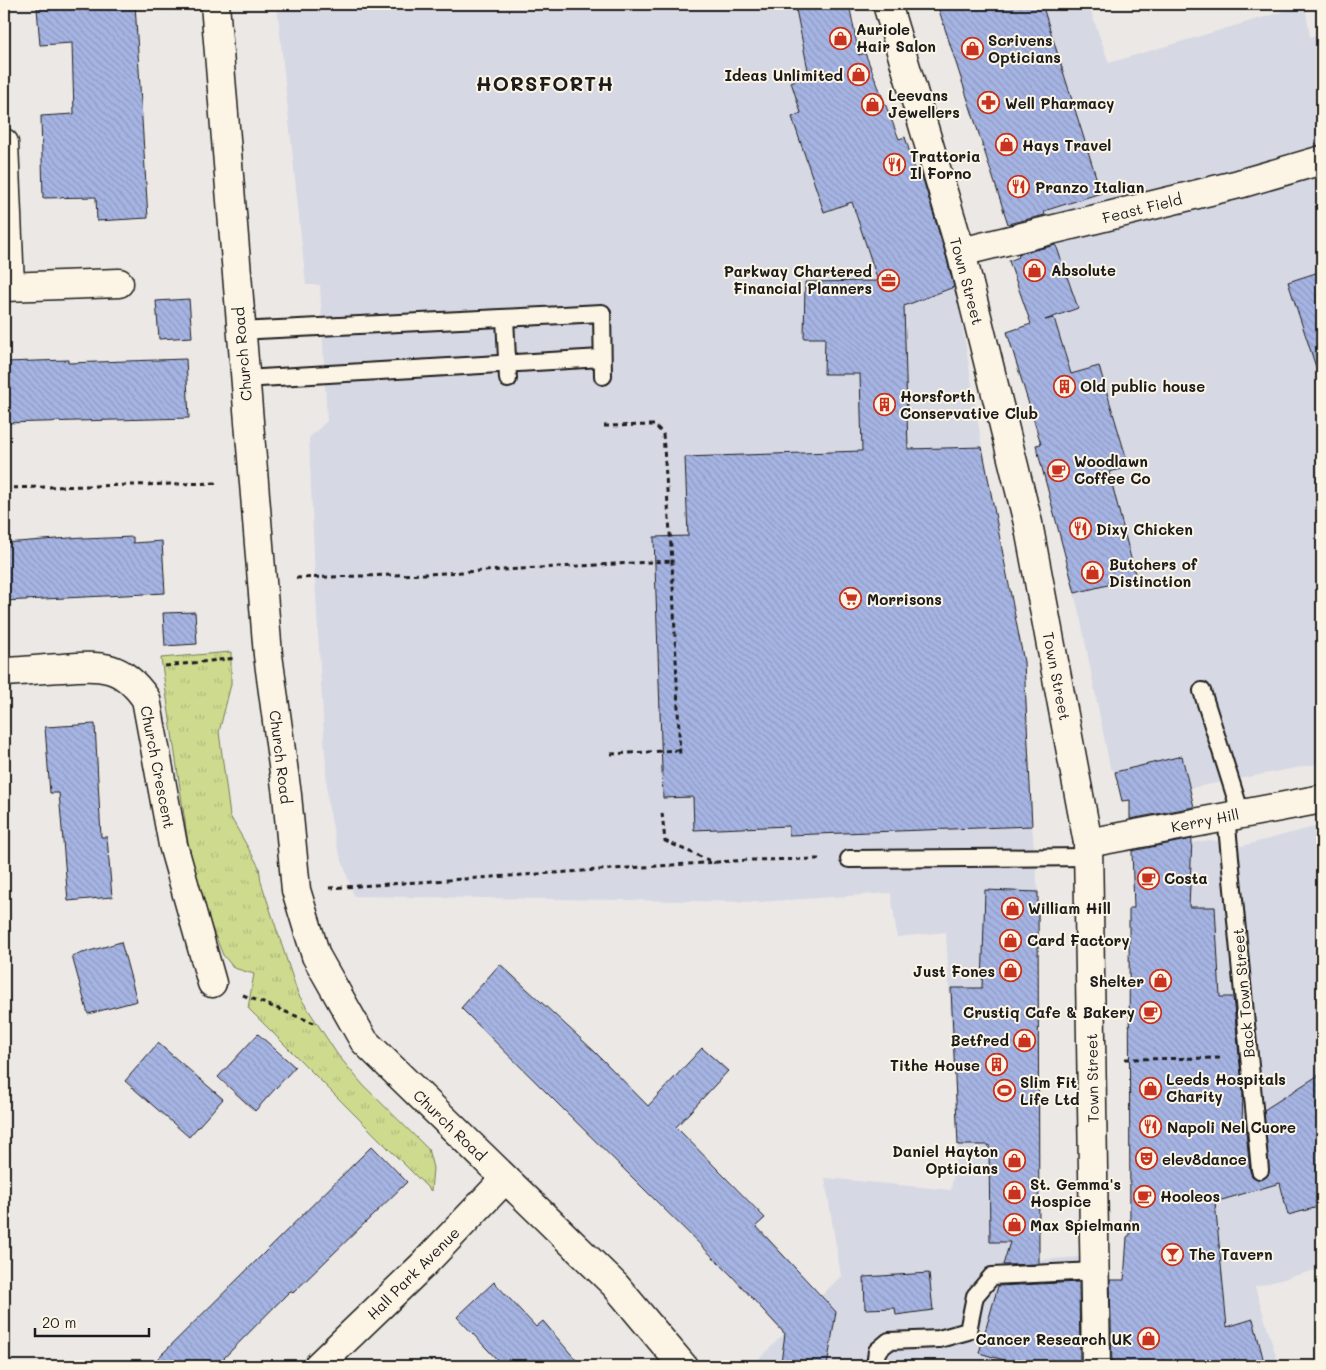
<svg xmlns="http://www.w3.org/2000/svg" width="1326" height="1370" viewBox="0 0 1326 1370" font-family="Mali,sans-serif">
<defs>
<pattern id="grass-tufts" width="24" height="20" patternUnits="userSpaceOnUse" patternTransform="scale(1.25)"><rect width="24" height="20" fill="#cedb8f"/><path d="M3 7l-1-3M5 7V3M7 7l1-3M15 17l-1-3M17 17v-4M19 17l1-3" fill="none" stroke="#b0bb7b"/></pattern>
<pattern id="building-back-hatch" width="6" height="6" patternUnits="userSpaceOnUse" patternTransform="scale(1.25)"><rect width="6" height="6" fill="#a6b4e3"/><path d="M-1 5l2 2M0 0l6 6M5-1l2 2" fill="none" stroke="#8e9ac2"/></pattern>
</defs>
<rect width="100%" height="100%" fill="#ebe8e5"/>
<filter id="ink" filterUnits="userSpaceOnUse"><feTurbulence type="fractalNoise" baseFrequency=".02" numOctaves="2"/><feDisplacementMap in="SourceGraphic" scale="10" xChannelSelector="R" yChannelSelector="G"/><feConvolveMatrix kernelMatrix="1 2 1 2 8 2 1 2 1" color-interpolation-filters="sRGB"/></filter>
<g filter="url(#ink)">
<!-- built -->
<g fill="#d6d8e4">
<path d="M277,4H849L858,52L865,53L899,139L905,137L918,178L922,176L961,282L956,286L982,447L1024,662L1032,826L1038,892L1039,1260L1080,1257V1298L1074,1341L1067,1366H752L841,1276L825,1178L951,1190L958,1145L946,932L897,937L891,893L759,902L354,896L336,843L328,804L315,579L309,438L327,421L320,285H306Z"/>
<path d="M937,4H1088L1109,63L1305,5L1310,37L1322,34V763L1122,801L1115,772L1110,767L1080,616L1039,458L1041,445L1007,332L1031,324L1009,261L1020,256Z"/>
<path d="M1322,825V1268L1255,1287L1279,1366H1124L1123,1297L1127,1237L1130,1227L1129,908L1134,907L1132,853L1210,840L1242,846Z"/>
</g>
<!-- grass -->
<path fill="url(#grass-tufts)" stroke="#757c56" d="M231,652V684L219,732L230,816L259,867L261,882L298,994L337,1054L363,1085L428,1149L433,1168L431,1191L248,1008L254,974L234,968L223,955L202,903L190,856L161,658Z"/>
<!-- building -->
<g fill="url(#building-back-hatch)" stroke="#1c1c1c">
<path d="M83,4H135L148,218L97,221L96,197L43,198L41,116L74,114L72,43L40,45L37,8L83,6Z"/>
<path d="M795,4H849L859,55L865,53L899,139L905,137L918,178L922,176L946,256L954,287L904,306L908,449L982,447L1024,662L1032,826L789,835V826L694,830L693,797L663,798L654,537L688,536L685,457L862,451L860,374H824L825,338H804L805,282L878,281L852,202L824,212L792,117L801,113L791,82L809,75Z"/>
<path d="M937,4H1042L1101,193L1044,211L1045,215L1008,224Z"/>
<path d="M1056,245L1078,308L1045,320L1054,318L1071,374L1099,366L1129,467L1109,472L1136,578L1075,593L1036,445L1041,444L1007,332L1031,324L1009,261L1019,257L1018,254Z"/>
<path d="M1322,271V366L1316,367L1288,282Z"/>
<path d="M189,299L192,337L159,339L156,301Z"/>
<path d="M186,359L189,418L4,423V362L68,360V363Z"/>
<path d="M83,537V539L133,537V543L162,541L165,593L4,601V543Z"/>
<path d="M195,612L197,644L165,646L163,613Z"/>
<path d="M95,724L101,837H107L112,897L68,901L59,793H50L45,727Z"/>
<path d="M1182,756L1194,807L1130,819V800L1122,801L1115,772Z"/>
<path d="M1192,839L1189,907H1215L1220,997H1233L1243,1093L1242,1123L1245,1122L1250,1171L1252,1176L1260,1180L1269,1174L1264,1110L1322,1073V1206L1288,1215L1280,1183L1215,1202L1227,1327L1253,1319L1265,1366H1112L1110,1280H1124L1127,1237L1130,1235L1129,908H1134L1132,851Z"/>
<path d="M985,890L1038,892L1039,1264L1003,1265L1010,1242H990L989,1145H958L951,988H982Z"/>
<path d="M121,942L137,1001L88,1014L72,956Z"/>
<path d="M500,964L595,1052L648,1106L702,1048L728,1071L676,1127L765,1218L756,1226L836,1312L827,1366H808L781,1362L785,1334L731,1275L461,1008Z"/>
<path d="M258,1034L295,1067L255,1111L218,1077Z"/>
<path d="M158,1043L223,1099L189,1137L125,1081Z"/>
<path d="M372,1146L407,1182L293,1293L290,1291L216,1366H150Z"/>
<path d="M929,1273L933,1310L896,1315L895,1308L865,1309L864,1277Z"/>
<path d="M494,1282L536,1327L543,1321L581,1366H503L457,1317Z"/>
<path d="M1079,1282L1080,1366H1004V1360L979,1353L998,1286Z"/>
</g>
<g fill="none" stroke-linecap="round" stroke-linejoin="round">
<defs>
<g id="service">
<path d="M505,318L508,379"/>
<path d="M240,331L602,313L603,376"/>
<path d="M244,379L602,358"/>
<path d="M1202,691L1241,814"/>
<path d="M1226,816L1260,1170"/>
<path d="M849,859L1089,857"/>
<path d="M875,1366L877,1351L889,1341L939,1339L968,1331L975,1296L992,1276L1095,1271"/>
</g>
<g id="minor">
<path d="M887,4L961,252L1028,523L1088,843L1096,1366"/>
<path d="M4,143L10,286"/>
<path d="M961,252L1239,184L1322,160"/>
<path d="M4,287L119,283"/>
<path d="M4,672C23,671 42,669 62,668C101,665 122,664 146,699L173,845L212,983"/>
<path d="M1088,843L1322,799"/>
<path d="M318,1366L422,1266L505,1179"/>
</g>
<path id="tertiary" d="M215,4L268,655L287,795L296,890L316,956L364,1041L615,1285L683,1366"/>
</defs>
<!-- service casing -->
<use href="#service" stroke="#1c1c1c" stroke-width="20"/>
<!-- minor casing -->
<use href="#minor" stroke="#1c1c1c" stroke-width="31"/>
<!-- tertiary casing -->
<use href="#tertiary" stroke="#1c1c1c" stroke-width="31"/>
<!-- path -->
<g stroke="#1c1c1c" stroke-width="3" stroke-dasharray="5 4" stroke-linecap="butt">
<path d="M604,426L655,425L663,434L672,561L680,757"/>
<path d="M4,488L219,483"/>
<path d="M296,578L426,574L672,561"/>
<path d="M165,666L236,658"/>
<path d="M611,754L680,750"/>
<path d="M662,813L665,841L715,863"/>
<path d="M329,888L748,860L822,859"/>
<path d="M243,995L314,1023"/>
<path d="M1125,1059L1221,1058"/>
</g>
<!-- service -->
<use href="#service" stroke="#fcf5e5" stroke-width="16"/>
<!-- minor -->
<use href="#minor" stroke="#fcf5e5" stroke-width="28"/>
<!-- tertiary -->
<use href="#tertiary" stroke="#fcf5e5" stroke-width="28"/>
</g>
</g>
<!-- icons -->
<defs>
<symbol id="shop-ring" viewBox="-11 -11 22 22"><circle r="9.5" fill="#fcf5e5" stroke="#c8321e" stroke-width="1.5"/><path d="M-5-2.5h2.3a2.7 3.5 0 0 1 5.4 0H5L5.5 6h-11ZM-1.5-2.5h3a1.5 2.3 0 0 0-3 0Z" fill="#c8321e"/></symbol>
<symbol id="pharmacy-ring" viewBox="-11 -11 22 22"><circle r="9.5" fill="#fcf5e5" stroke="#c8321e" stroke-width="1.5"/><path d="M-2-6h4v4h4v4h-4v4h-4v-4h-4v-4h4Z" fill="#c8321e"/></symbol>
<symbol id="restaurant-ring" viewBox="-11 -11 22 22"><circle r="9.5" fill="#fcf5e5" stroke="#c8321e" stroke-width="1.5"/><path d="M-5-6h1v4h1v-4h1v4h1v-4h1v5L-1.5 .5V6h-2V.5L-5-1ZM5-6V6H3V1.5H1.5Q1.5-4 5-6Z" fill="#c8321e"/></symbol>
<symbol id="office-ring" viewBox="-11 -11 22 22"><circle r="9.5" fill="#fcf5e5" stroke="#c8321e" stroke-width="1.5"/><path d="M-6-3h4V-5.5h4V-3h4V5H-6ZM-1-4.5V-3h2v-1.5ZM-6 0V1H6V0Z" fill="#c8321e"/></symbol>
<symbol id="building-ring" viewBox="-11 -11 22 22"><circle r="9.5" fill="#fcf5e5" stroke="#c8321e" stroke-width="1.5"/><path d="M-4-6H4V6H1V3H-1V6H-4ZM-2.5-4.3h1.7v1.8h-1.7ZM.8-4.3h1.7v1.8H.8ZM-2.5-1h1.7V.8h-1.7ZM.8-1h1.7V.8H.8Z" fill="#c8321e"/></symbol>
<symbol id="cafe-ring" viewBox="-11 -11 22 22"><circle r="9.5" fill="#fcf5e5" stroke="#c8321e" stroke-width="1.5"/><path d="M-5.5-4.5H6V0H3Q3 3.5 0 3.5H-2.5Q-5.5 3.5-5.5 0ZM3-3.2v2h1.7v-2ZM-6 4.5H4V6H-6Z" fill="#c8321e"/></symbol>
<symbol id="supermarket-ring" viewBox="-11 -11 22 22"><circle r="9.5" fill="#fcf5e5" stroke="#c8321e" stroke-width="1.5"/><path d="M-6-5.5h2.5l.6 2H6L4.5 2H-2.5L-4.4-4H-6ZM-1.5 3.2a1.3 1.3 0 1 0 .1 0ZM3 3.2a1.3 1.3 0 1 0 .1 0Z" fill="#c8321e"/></symbol>
<symbol id="stadium-ring" viewBox="-11 -11 22 22"><circle r="9.5" fill="#fcf5e5" stroke="#c8321e" stroke-width="1.5"/><path d="M0-5a6.5 5 0 1 0 0 10a6.5 5 0 1 0 0-10ZM-3.5-1.8h7v3.6h-7Z" fill="#c8321e"/></symbol>
<symbol id="theatre-ring" viewBox="-11 -11 22 22"><circle r="9.5" fill="#fcf5e5" stroke="#c8321e" stroke-width="1.5"/><path d="M-5-5.5Q0-4 5-5.5V0Q5 5 0 6Q-5 5-5 0ZM-3.3-2.5H-1v1.5H-3.3ZM1-2.5H3.3v1.5H1ZM-2.8 1Q0 5.5 2.8 1Z" fill="#c8321e"/></symbol>
<symbol id="bar-ring" viewBox="-11 -11 22 22"><circle r="9.5" fill="#fcf5e5" stroke="#c8321e" stroke-width="1.5"/><path d="M-6-5H6L.8 .8V4.5H3.5V6h-7V4.5H-.8V.8Z" fill="#c8321e"/></symbol>
</defs>
<g fill-rule="evenodd">
<use href="#shop-ring" x="828" y="26" width="25" height="25"/>
<use href="#shop-ring" x="960" y="36" width="25" height="25"/>
<use href="#shop-ring" x="846" y="62" width="25" height="25"/>
<use href="#pharmacy-ring" x="976" y="90" width="25" height="25"/>
<use href="#shop-ring" x="860" y="92" width="25" height="25"/>
<use href="#shop-ring" x="994" y="132" width="25" height="25"/>
<use href="#restaurant-ring" x="882" y="152" width="25" height="25"/>
<use href="#restaurant-ring" x="1006" y="174" width="25" height="25"/>
<use href="#shop-ring" x="1022" y="258" width="25" height="25"/>
<use href="#office-ring" x="876" y="268" width="25" height="25"/>
<use href="#building-ring" x="1052" y="374" width="25" height="25"/>
<use href="#building-ring" x="872" y="392" width="25" height="25"/>
<use href="#cafe-ring" x="1046" y="458" width="25" height="25"/>
<use href="#restaurant-ring" x="1068" y="516" width="25" height="25"/>
<use href="#shop-ring" x="1080" y="560" width="25" height="25"/>
<use href="#supermarket-ring" x="838" y="586" width="25" height="25"/>
<use href="#cafe-ring" x="1136" y="866" width="25" height="25"/>
<use href="#shop-ring" x="1000" y="896" width="25" height="25"/>
<use href="#shop-ring" x="998" y="928" width="25" height="25"/>
<use href="#shop-ring" x="998" y="958" width="25" height="25"/>
<use href="#shop-ring" x="1148" y="968" width="25" height="25"/>
<use href="#cafe-ring" x="1138" y="1000" width="25" height="25"/>
<use href="#shop-ring" x="1012" y="1028" width="25" height="25"/>
<use href="#building-ring" x="984" y="1052" width="25" height="25"/>
<use href="#shop-ring" x="1138" y="1076" width="25" height="25"/>
<use href="#stadium-ring" x="992" y="1078" width="25" height="25"/>
<use href="#restaurant-ring" x="1138" y="1114" width="25" height="25"/>
<use href="#theatre-ring" x="1134" y="1146" width="25" height="25"/>
<use href="#shop-ring" x="1002" y="1148" width="25" height="25"/>
<use href="#shop-ring" x="1002" y="1180" width="25" height="25"/>
<use href="#cafe-ring" x="1132" y="1184" width="25" height="25"/>
<use href="#shop-ring" x="1002" y="1212" width="25" height="25"/>
<use href="#bar-ring" x="1160" y="1242" width="25" height="25"/>
<use href="#shop-ring" x="1136" y="1326" width="25" height="25"/>
</g>
<g text-anchor="middle" dominant-baseline="central" stroke-width="4" stroke-linejoin="round" paint-order="stroke">
<!-- poi labels -->
<g font-size="15" font-weight="bold" fill="#1c1c1c" stroke="#fcf5e5" text-anchor="start">
<text x="856" y="29">Auriole<tspan x="856" dy="17">Hair Salon</tspan></text>
<text x="988" y="40">Scrivens<tspan x="988" dy="17">Opticians</tspan></text>
<text x="843" y="75" text-anchor="end">Ideas Unlimited</text>
<text x="888" y="95">Leevans<tspan x="888" dy="17">Jewellers</tspan></text>
<text x="1005" y="103">Well Pharmacy</text>
<text x="1022" y="145">Hays Travel</text>
<text x="910" y="156">Trattoria<tspan x="910" dy="17">Il Forno</tspan></text>
<text x="1035" y="187">Pranzo Italian</text>
<text x="1051" y="270">Absolute</text>
<text x="872" y="271" text-anchor="end">Parkway Chartered<tspan x="872" dy="17">Financial Planners</tspan></text>
<text x="1080" y="386">Old public house</text>
<text x="900" y="396">Horsforth<tspan x="900" dy="17">Conservative Club</tspan></text>
<text x="1074" y="461">Woodlawn<tspan x="1074" dy="17">Coffee Co</tspan></text>
<text x="1096" y="529">Dixy Chicken</text>
<text x="1109" y="564">Butchers of<tspan x="1109" dy="17">Distinction</tspan></text>
<text x="867" y="599">Morrisons</text>
<text x="1164" y="878">Costa</text>
<text x="1028" y="908">William Hill</text>
<text x="1027" y="940">Card Factory</text>
<text x="995" y="971" text-anchor="end">Just Fones</text>
<text x="1144" y="981" text-anchor="end">Shelter</text>
<text x="1135" y="1012" text-anchor="end">Crustiq Cafe &amp; Bakery</text>
<text x="1009" y="1040" text-anchor="end">Betfred</text>
<text x="980" y="1065" text-anchor="end">Tithe House</text>
<text x="1166" y="1079">Leeds Hospitals<tspan x="1166" dy="17">Charity</tspan></text>
<text x="1020" y="1082">Slim Fit<tspan x="1020" dy="17">Life Ltd</tspan></text>
<text x="1167" y="1127">Napoli Nel Cuore</text>
<text x="998" y="1151" text-anchor="end">Daniel Hayton<tspan x="998" dy="17">Opticians</tspan></text>
<text x="1162" y="1159">elev8dance</text>
<text x="1030" y="1184">St. Gemma's<tspan x="1030" dy="17">Hospice</tspan></text>
<text x="1160" y="1196">Hooleos</text>
<text x="1030" y="1225">Max Spielmann</text>
<text x="1189" y="1254">The Tavern</text>
<text x="1132" y="1339" text-anchor="end">Cancer Research UK</text>
</g>
<!-- street labels -->
<g font-size="15" fill="#1c1c1c" stroke="#fcf5e5">
<text transform="translate(1142 208) rotate(-14)">Feast Field</text>
<text transform="translate(967 281) rotate(75)">Town Street</text>
<text transform="translate(242 354) rotate(-95)">Church Road</text>
<text transform="translate(1057 676) rotate(79)">Town Street</text>
<text transform="translate(281 757) rotate(83)">Church Road</text>
<text transform="translate(158 767) rotate(79)">Church Crescent</text>
<text transform="translate(1205 820) rotate(-11)">Kerry Hill</text>
<text transform="translate(1243 993) rotate(-95)">Back Town Street</text>
<text transform="translate(1092 1078) rotate(-91)">Town Street</text>
<text transform="translate(450 1125) rotate(44)">Church Road</text>
<text transform="translate(413 1273) rotate(-45)">Hall Park Avenue</text>
</g>
<!-- district labels -->
<g font-size="20" font-weight="bold" letter-spacing="1" fill="#1c1c1c" stroke="#fcf5e5">
<text x="545" y="83">HORSFORTH</text>
</g>
</g>
<!-- margin -->
<rect width="1326" height="1370" fill="none" stroke="#fcf5e5" stroke-width="20"/>
<rect x="10" y="10" width="1306" height="1350" fill="none" stroke="#1c1c1c" stroke-width="2" filter="url(#ink)"/>
<!-- scale -->
<path d="M35 1328v8h114v-8" fill="none" stroke="#1c1c1c" stroke-width="2.5"/>
<text x="42" y="1328" font-size="15" fill="#1c1c1c" stroke="#fcf5e5" stroke-width="4" paint-order="stroke">20 m</text>
</svg>
